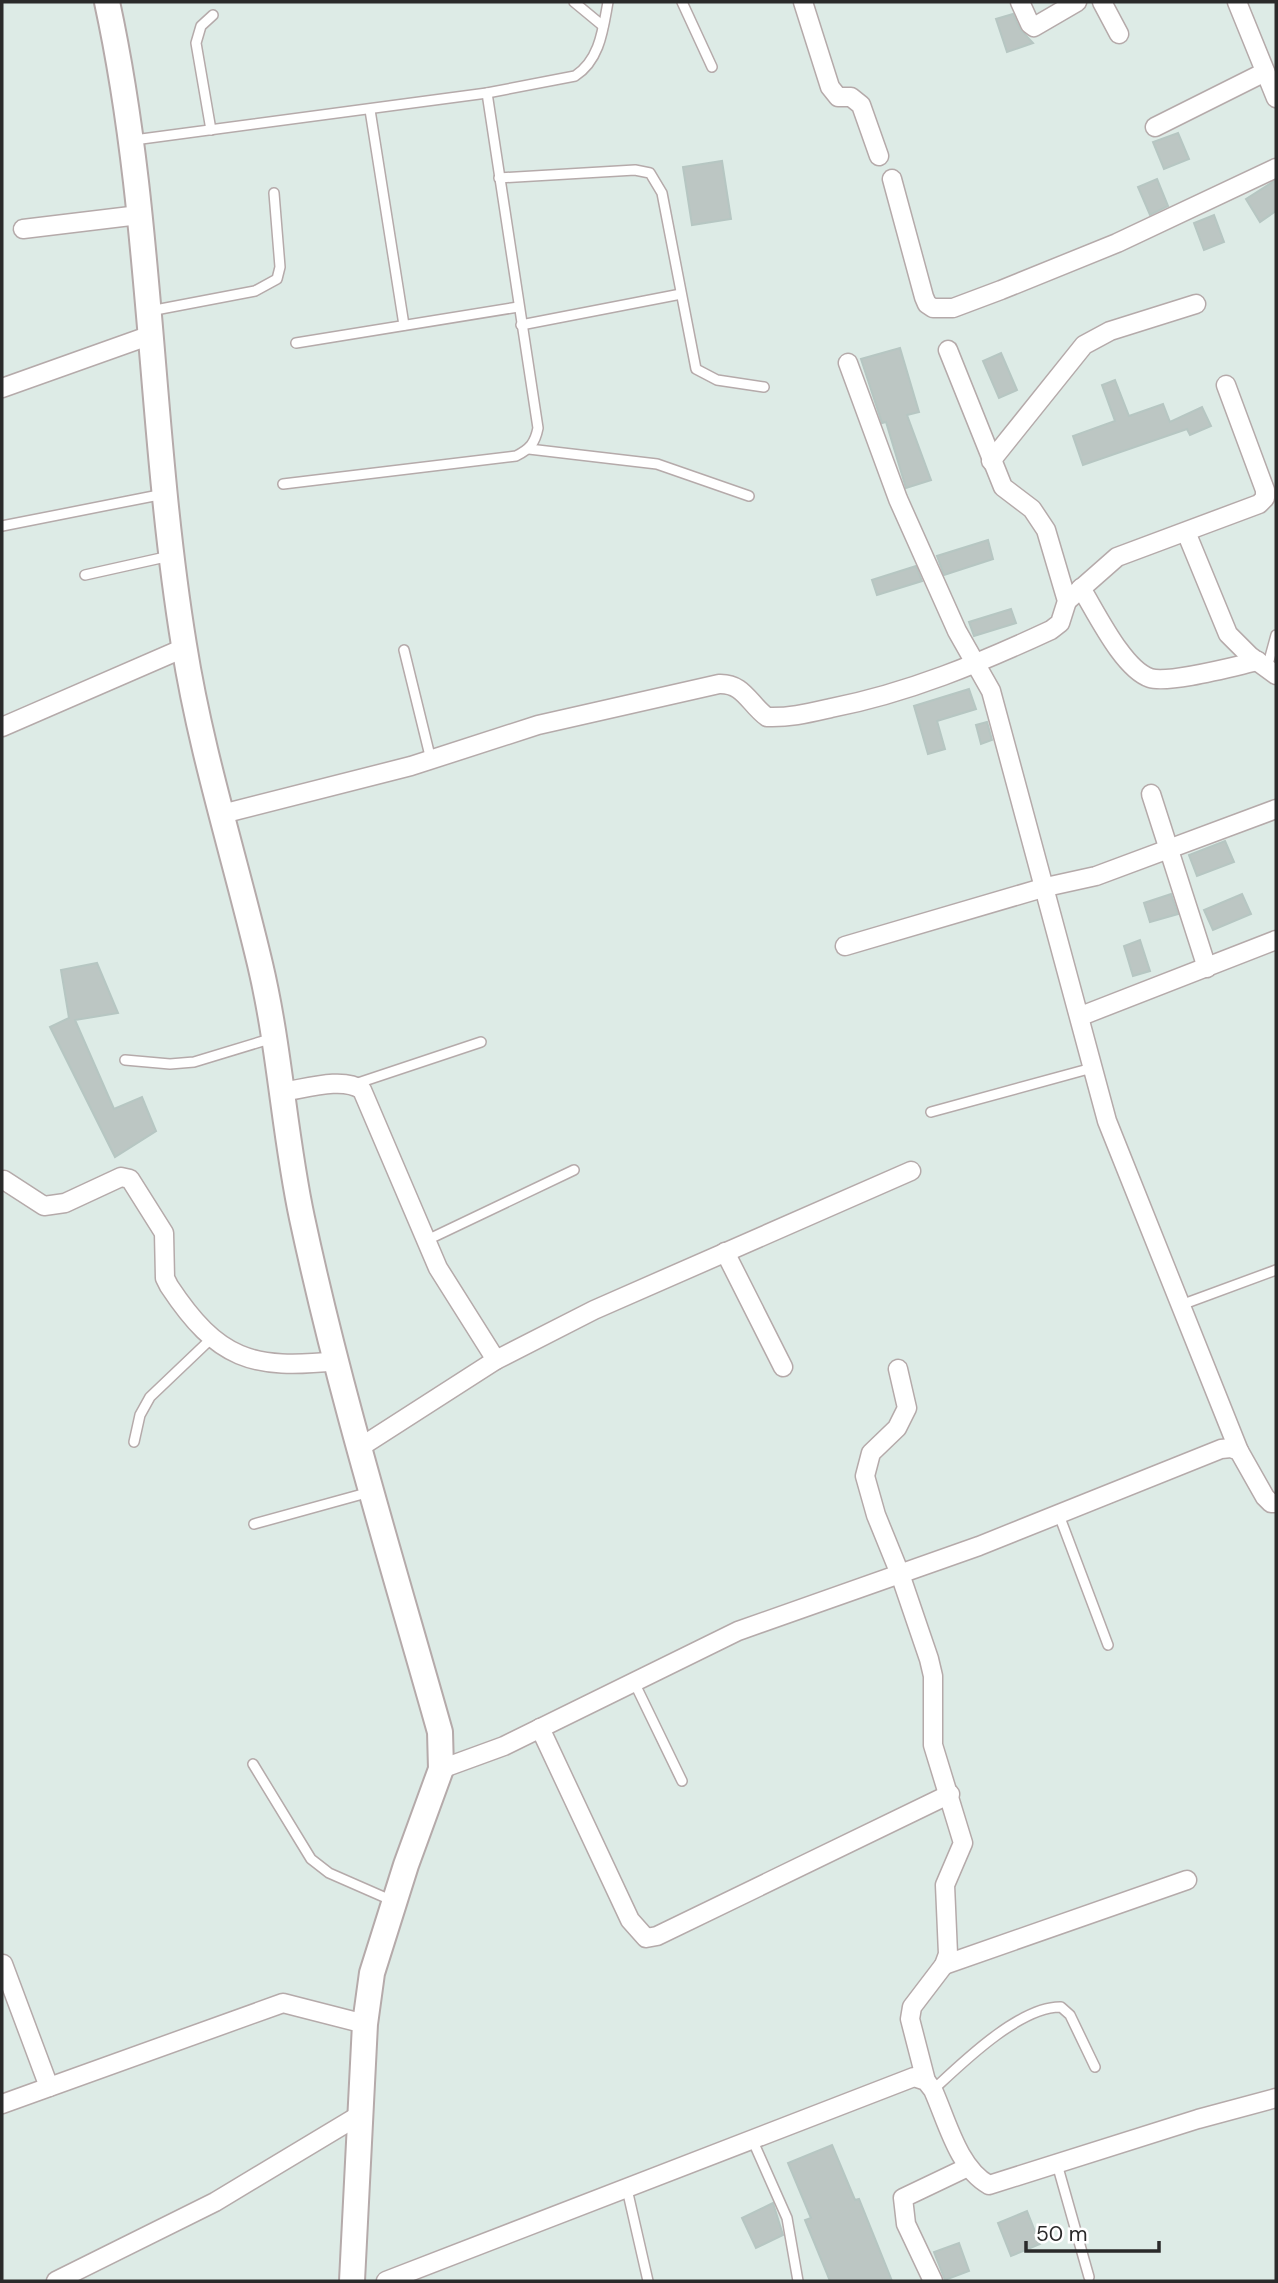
<svg xmlns="http://www.w3.org/2000/svg" width="1278" height="2283" viewBox="0 0 1278 2283" font-family="'DM Sans',sans-serif">
<rect width="100%" height="100%" fill="#ddebe6"/>
<!-- building -->
<g fill="#bcc6c3" stroke="#b6c6c2" stroke-width="2">
<path d="M1013,14L1020,29L1033,43L1007,52L996,19Z"/>
<path d="M1178,133L1189,159L1164,169L1153,142Z"/>
<path d="M722,161L731,219L692,225L683,167Z"/>
<path d="M1157,179L1168,206L1150,215L1138,187Z"/>
<path d="M1276,180V211L1260,222L1246,199Z"/>
<path d="M1214,215L1224,242L1204,250L1194,223Z"/>
<path d="M900,348L919,412L907,415L931,480L906,488L886,422L882,423L861,359Z"/>
<path d="M1001,353L1017,390L999,398L983,361Z"/>
<path d="M1115,380L1129,416L1163,404L1170,422L1202,407L1211,426L1190,435L1187,429L1083,465L1073,436L1115,421L1102,385Z"/>
<path d="M988,540L993,559L944,575L937,556Z"/>
<path d="M916,566L922,581L877,595L872,580Z"/>
<path d="M1011,609L1016,623L974,636L969,622Z"/>
<path d="M969,689L976,709L937,721L945,749L928,754L914,706Z"/>
<path d="M987,722L992,740L981,744L976,725Z"/>
<path d="M1225,841L1234,862L1197,876L1189,855Z"/>
<path d="M1171,894L1178,914L1150,922L1144,903Z"/>
<path d="M1242,894L1251,914L1213,930L1204,910Z"/>
<path d="M1140,940L1150,971L1133,976L1124,946Z"/>
<path d="M97,963L118,1013L75,1020L114,1109L142,1097L156,1131L115,1157L50,1027L69,1018L61,970Z"/>
<path d="M832,2145L855,2200L859,2199L892,2281H830L805,2220L811,2218L788,2163Z"/>
<path d="M773,2203L783,2235L756,2248L742,2218Z"/>
<path d="M1027,2211L1040,2244L1011,2256L998,2223Z"/>
<path d="M959,2243L969,2271L945,2280L934,2252Z"/>
</g>
<g fill="none" stroke-linecap="round" stroke-linejoin="round">
<defs>
<g id="service">
<path d="M574,2L603,26"/>
<path d="M682,2L712,67"/>
<path d="M370,110L404,325"/>
<path d="M211,130L196,43L201,26L213,15"/>
<path d="M134,140L487,93L575,76C600,60 603,29 608,2"/>
<path d="M499,178L635,170L650,173L662,193L696,369L717,380L764,387"/>
<path d="M150,311L255,291L277,279L280,267L274,193"/>
<path d="M521,325L681,294"/>
<path d="M296,343L518,307"/>
<path d="M529,449L657,464L749,496"/>
<path d="M283,484L516,456C530,449 535,443 538,428L487,93"/>
<path d="M2,526L164,494"/>
<path d="M85,575L170,556"/>
<path d="M404,650L431,760"/>
<path d="M1267,668L1276,635"/>
<path d="M125,1060L170,1064L194,1062L273,1038"/>
<path d="M355,1084L481,1042"/>
<path d="M931,1112L1092,1068"/>
<path d="M425,1241L574,1170"/>
<path d="M1181,1305L1276,1270"/>
<path d="M134,1442L140,1415L150,1397L213,1337"/>
<path d="M1059,1515L1108,1645"/>
<path d="M254,1524L370,1492"/>
<path d="M634,1682L682,1781"/>
<path d="M253,1764L311,1859L329,1873L393,1901"/>
<path d="M933,2090C962,2063 1020,2006 1061,2007L1070,2015L1095,2067"/>
<path d="M752,2139L787,2218L798,2281"/>
<path d="M1057,2164L1089,2277"/>
<path d="M627,2189L648,2281"/>
</g>
<g id="minor">
<path d="M803,2L830,87L838,97H851L861,105L879,156"/>
<path d="M1020,2L1030,24L1034,27L1077,2"/>
<path d="M1102,2L1119,34"/>
<path d="M1237,2L1276,98"/>
<path d="M1155,127L1265,72"/>
<path d="M892,179L924,297L927,304L933,308H953L1001,290L1117,243L1276,168"/>
<path d="M23,229L139,215"/>
<path d="M848,363L898,499L957,631L991,691L1107,1121L1239,1451"/>
<path d="M2,388L151,335"/>
<path d="M991,461L1084,345L1110,331L1196,304"/>
<path d="M1186,532L1228,634L1250,656L1276,675"/>
<path d="M1081,588C1096,612 1123,669 1150,678C1169,684 1235,666 1258,661"/>
<path d="M1067,601L1117,557L1259,504L1265,498V490L1226,385"/>
<path d="M2,727L184,648"/>
<path d="M1151,794L1207,968"/>
<path d="M222,814L411,766L538,725L719,684C744,683 749,704 767,717C789,718 809,713 831,708C908,693 980,663 1051,630L1060,623L1067,601L1046,530L1032,509L1003,487L948,350"/>
<path d="M845,946L1046,887L1096,876L1276,809"/>
<path d="M1081,1016L1276,940"/>
<path d="M282,1092C304,1089 343,1076 362,1090L438,1268L496,1360"/>
<path d="M4,1180L44,1206L65,1203L121,1177L130,1179L164,1233L165,1278L169,1286C218,1360 252,1370 337,1361"/>
<path d="M725,1252L783,1367"/>
<path d="M898,1369L907,1408L897,1428L871,1453L865,1476L876,1515L900,1574L929,1659L933,1676V1745L963,1843L945,1885L948,1954L944,1965L912,2007L910,2019L926,2081"/>
<path d="M359,1448L496,1360L594,1310L911,1171"/>
<path d="M540,1728L630,1920L646,1938L657,1936L950,1794"/>
<path d="M441,1769L504,1746L738,1631L979,1546L1221,1449L1231,1448L1239,1451L1265,1497L1271,1503H1276"/>
<path d="M3,1964L49,2087"/>
<path d="M944,1965L1187,1880"/>
<path d="M2,2104L283,2003L365,2024"/>
<path d="M56,2281L215,2202L363,2113"/>
<path d="M386,2281L914,2077L926,2081L933,2090C947,2121 958,2168 989,2185L1198,2119L1276,2098"/>
<path d="M933,2281L906,2224L903,2198L968,2167"/>
</g>
<path id="secondary" d="M107,2C153,213 149,431 184,645C201,753 235,858 260,964C280,1048 284,1134 302,1218C339,1391 392,1562 440,1732L441,1769L406,1865L372,1973L365,2024L352,2281"/>
</defs>
<!-- service casing -->
<use href="#service" stroke="#b5aaaa" stroke-width="12"/>
<!-- minor casing -->
<use href="#minor" stroke="#b5aaaa" stroke-width="21"/>
<!-- secondary casing -->
<use href="#secondary" stroke="#b5aaaa" stroke-width="28"/>
<!-- service -->
<use href="#service" stroke="#fff" stroke-width="9"/>
<!-- minor -->
<use href="#minor" stroke="#fff" stroke-width="18"/>
<!-- secondary -->
<use href="#secondary" stroke="#fff" stroke-width="24"/>
</g>
<!-- border -->
<rect width="1278" height="2283" fill="none" stroke="#2a2a2a" stroke-width="7"/>
<!-- scale -->
<path d="M1026 2241v10h133v-10" fill="none" stroke="#2a2a2a" stroke-width="3.5"/>
<text x="1036" y="2241" font-size="21" fill="#2a2a2a" stroke="#ffffff" stroke-width="5" paint-order="stroke">50 m</text>
</svg>
